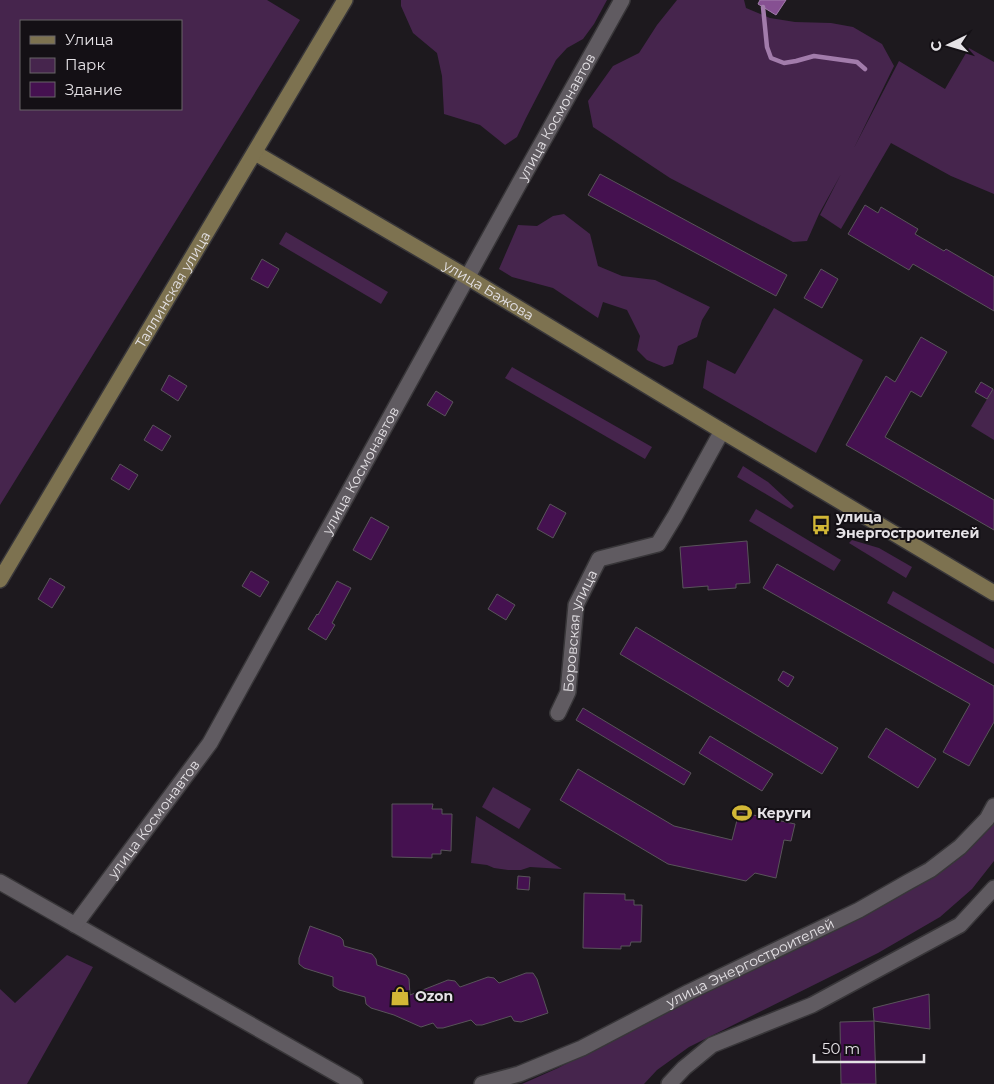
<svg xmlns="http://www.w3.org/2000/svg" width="994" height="1084" viewBox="0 0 994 1084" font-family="Montserrat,sans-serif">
<rect width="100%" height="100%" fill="#1d191e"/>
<!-- green -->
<g fill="#46254d" fill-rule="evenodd">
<path d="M0,0H267L300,20L0,505ZM21,21H181V109H21Z"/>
<path d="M401,0H607L594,24L583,39L567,48L556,60L526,118L517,137L505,145L480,125L444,114L442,76L437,53L413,33L401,6Z"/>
<path d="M677,0H744L746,8L770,18L795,22L831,23L853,27L882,44L894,66L854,148L899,61L945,89L969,48L994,62V194L951,176L891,143L841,229L820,215L841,174L819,214L807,241L793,242L670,178L593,127L588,101L613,66L639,53L657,25Z"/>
<path d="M564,214L590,234L598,266L622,276L655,280L710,307L702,320L697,337L678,346L673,364L664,367L647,360L637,350L640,336L627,310L603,302L598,318L553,288L512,277L499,269L518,225L537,226L553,216Z"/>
<path d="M286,232L388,292L381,304L279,244Z"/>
<path d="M774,308L863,360L816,453L703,388L707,360L735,374Z"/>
<path d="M512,367L652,447L645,459L505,378Z"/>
<path d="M993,389L994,390V440L971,426Z"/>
<path d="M743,466L768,482L794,506L791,509L737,477Z"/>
<path d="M756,509L841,560L834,571L749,521Z"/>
<path d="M852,540L879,548L912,567L906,578L849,543Z"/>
<path d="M893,591L994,649V664L887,603Z"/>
<path d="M493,787L531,809L519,829L482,807Z"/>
<path d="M476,816L562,869L530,867L521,870H508L494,868L487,865L471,863Z"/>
<path d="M994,821V861L972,889L940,917L878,953L689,1047L657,1070L644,1084H522L558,1068L938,871Z"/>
<path d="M67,955L93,967L27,1084H0V989L15,1003Z"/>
</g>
<!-- water -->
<path fill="#865092" stroke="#a27cab" d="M760,0H786L776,15L758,4Z"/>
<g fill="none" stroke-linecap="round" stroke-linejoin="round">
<!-- stream -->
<path stroke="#a27cab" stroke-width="4.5" d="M763,7L767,47L771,58L784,63L796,61L814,56L857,62L865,69"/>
</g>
<!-- building -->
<g fill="#451150" stroke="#59545a">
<path d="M600,174L787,275L776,296L588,195Z"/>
<path d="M865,205L878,213L881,207L918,229L915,234L944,251L946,249L994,277V311L913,264L909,270L848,234Z"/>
<path d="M262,259L279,269L268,288L251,279Z"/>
<path d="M821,269L838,279L822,308L804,298Z"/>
<path d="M921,337L947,352L921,397L911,391L885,437L994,500V530L846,445L886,376L895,382Z"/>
<path d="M169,375L187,386L178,401L161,390Z"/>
<path d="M981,382L993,389L987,399L975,392Z"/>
<path d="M436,391L453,402L445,416L427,405Z"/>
<path d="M153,425L171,436L162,451L144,440Z"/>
<path d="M120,464L138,475L129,490L111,479Z"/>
<path d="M550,504L566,513L553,538L537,529Z"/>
<path d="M371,517L389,527L371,560L353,550Z"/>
<path d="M747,541L750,583L736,584V588L708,590V586L683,588L680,547Z"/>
<path d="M777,564L994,686V722L969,766L943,752L970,704L763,588Z"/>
<path d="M251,571L269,582L260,597L242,586Z"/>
<path d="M50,578L65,587L52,608L38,599Z"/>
<path d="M337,581L351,588L332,623L335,625L326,640L308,629L317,614L318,615Z"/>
<path d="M497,594L515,605L506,620L488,609Z"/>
<path d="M636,627L838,748L822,774L620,654Z"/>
<path d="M783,671L794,677L788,687L778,680Z"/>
<path d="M583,708L691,773L684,785L576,720Z"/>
<path d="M886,728L936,759L918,788L868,757Z"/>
<path d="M710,736L773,774L762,791L699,753Z"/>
<path d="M578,769L674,826L732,840L739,812L795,824L791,841L784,840L776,878L755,873L746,881L668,864L560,800Z"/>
<path d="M392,804H433L432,809H442V814H452L451,851L441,850V854H432V858L392,857Z"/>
<path d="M518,876L530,877L529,890L517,889Z"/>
<path d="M584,893L625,894V900H634V905H642L641,942H631L630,946H621V949L583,948Z"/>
<path d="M310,926L340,937L343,940L344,946L372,954L376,959L377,965L406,975L409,979L410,995L448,980L455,981L460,987L488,977L494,978L499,983L526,973H533L537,979L548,1013L521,1022L514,1021L511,1016L482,1025H476L471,1020L443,1028H437L433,1023L421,1027L394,1015L371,1008L366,1004L365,997L339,990L333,986V977L304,968L299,964V958Z"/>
<path d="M929,994L930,1029L874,1021L873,1008Z"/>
<path d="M874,1021L876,1084H841L840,1022Z"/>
</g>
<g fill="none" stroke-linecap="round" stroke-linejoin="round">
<defs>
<g id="street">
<path id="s1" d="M558,713L568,692L576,605L599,559L658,544L675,516L722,431"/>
<path d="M0,882L355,1084"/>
<path id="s2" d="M75,925L210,743L520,182L622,0"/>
<path id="s3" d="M482,1084L519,1074L582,1048L689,992L859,910L908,882L930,870L960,847L987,819L994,806"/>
<path d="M669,1084L684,1068L712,1045L812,1005L960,925L994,888"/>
</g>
<g id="secondary">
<path id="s4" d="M255,153L467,277L722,431L994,593"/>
<path id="s5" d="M0,580L345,0"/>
</g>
</defs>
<!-- street casing -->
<use href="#street" stroke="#383639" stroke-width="18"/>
<!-- secondary casing -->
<use href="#secondary" stroke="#383639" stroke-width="18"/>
<!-- street -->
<use href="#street" stroke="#605b61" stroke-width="15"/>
<!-- secondary -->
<use href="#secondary" stroke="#7d7250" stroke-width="15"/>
</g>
<!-- icons -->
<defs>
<symbol id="bus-bare" viewBox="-9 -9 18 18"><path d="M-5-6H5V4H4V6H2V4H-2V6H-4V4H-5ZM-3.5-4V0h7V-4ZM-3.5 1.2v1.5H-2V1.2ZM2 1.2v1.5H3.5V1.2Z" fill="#d2b736" stroke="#141015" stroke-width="2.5" paint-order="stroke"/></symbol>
<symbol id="stadium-bare" viewBox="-9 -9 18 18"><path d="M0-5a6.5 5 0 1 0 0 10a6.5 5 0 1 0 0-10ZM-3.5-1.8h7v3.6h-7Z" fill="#d2b736" stroke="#141015" stroke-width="2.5" paint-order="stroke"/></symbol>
<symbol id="shop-bare" viewBox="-9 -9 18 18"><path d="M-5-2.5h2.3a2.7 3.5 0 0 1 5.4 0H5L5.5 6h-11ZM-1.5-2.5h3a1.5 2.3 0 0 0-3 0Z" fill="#d2b736" stroke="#141015" stroke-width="2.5" paint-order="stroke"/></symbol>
</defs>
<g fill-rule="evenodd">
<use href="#bus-bare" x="807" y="511" width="28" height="28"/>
<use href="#stadium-bare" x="728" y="799" width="28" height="28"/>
<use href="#shop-bare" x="386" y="982" width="28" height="28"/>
</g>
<g text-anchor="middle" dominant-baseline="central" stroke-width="4" stroke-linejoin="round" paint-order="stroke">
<!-- street labels -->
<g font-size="14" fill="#e5e2e6" stroke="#141015">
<text stroke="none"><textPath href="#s2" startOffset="942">улица Космонавтов</textPath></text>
<text stroke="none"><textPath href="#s5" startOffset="338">Таллинская улица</textPath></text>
<text stroke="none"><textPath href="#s4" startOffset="271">улица Бажова</textPath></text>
<text stroke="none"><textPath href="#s2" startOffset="538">улица Космонавтов</textPath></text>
<text stroke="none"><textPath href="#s1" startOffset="86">Боровская улица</textPath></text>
<text stroke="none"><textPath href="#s2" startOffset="132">улица Космонавтов</textPath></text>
<text stroke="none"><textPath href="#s3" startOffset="295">улица Энергостроителей</textPath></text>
</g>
<!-- poi labels -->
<g font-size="14" font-weight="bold" fill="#e5e2e6" stroke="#141015" text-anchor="start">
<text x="836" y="517">улица<tspan x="836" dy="16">Энергостроителей</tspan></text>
<text x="757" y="813">Керуги</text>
<text x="415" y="996">Ozon</text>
</g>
</g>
<!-- legend -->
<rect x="20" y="20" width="162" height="90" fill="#141015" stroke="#686469"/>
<rect x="30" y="36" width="25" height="8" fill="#7d7250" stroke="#686469"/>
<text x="65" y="45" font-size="15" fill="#e5e2e6">Улица</text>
<rect x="30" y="58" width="25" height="15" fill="#46254d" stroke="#686469"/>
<text x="65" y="70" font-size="15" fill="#e5e2e6">Парк</text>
<rect x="30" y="82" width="25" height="15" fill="#451150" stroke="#686469"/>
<text x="65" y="95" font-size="15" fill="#e5e2e6">Здание</text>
<!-- north arrow -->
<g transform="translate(949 45) rotate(265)" stroke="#141015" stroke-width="4" paint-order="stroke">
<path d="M0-4L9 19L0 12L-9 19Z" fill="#e5e2e6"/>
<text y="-8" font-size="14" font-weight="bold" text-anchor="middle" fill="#e5e2e6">С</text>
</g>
<!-- scale -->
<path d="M814 1054v8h110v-8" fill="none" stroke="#e5e2e6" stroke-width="2.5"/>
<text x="822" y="1054" font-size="15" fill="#e5e2e6" stroke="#141015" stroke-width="4" paint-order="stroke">50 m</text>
</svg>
